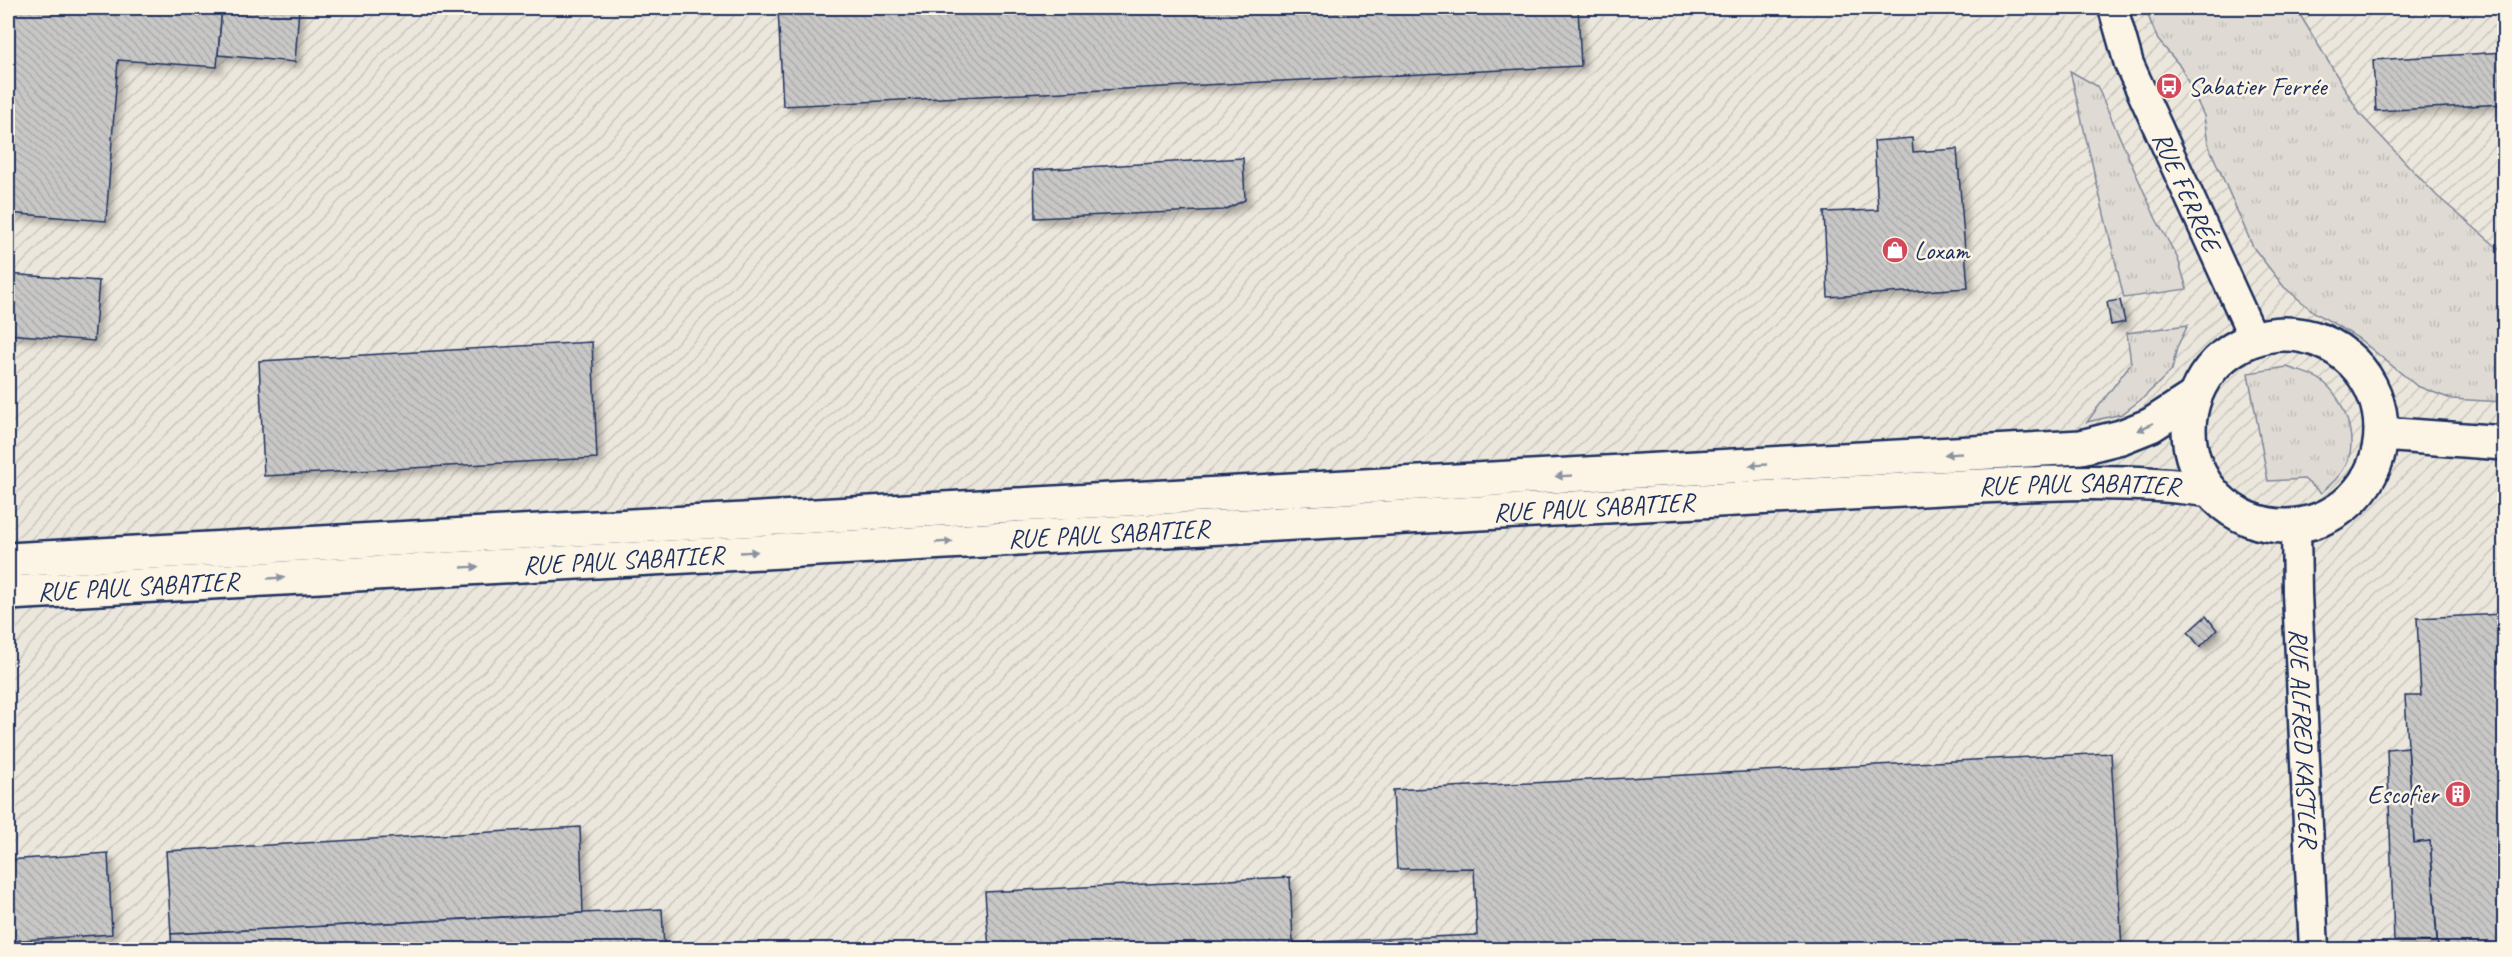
<svg xmlns="http://www.w3.org/2000/svg" width="2512" height="957" viewBox="0 0 2512 957" font-family="Caveat,sans-serif">
<defs>
<pattern id="industrial-furrows" width="10" height="10" patternUnits="userSpaceOnUse" patternTransform="scale(1.5)"><rect width="10" height="10" fill="#ece7dc"/><path d="M-1 1l2-2M0 10L10 0M9 11l2-2" fill="none" stroke="#cac6bf"/></pattern>
<pattern id="grass-tufts" width="24" height="20" patternUnits="userSpaceOnUse" patternTransform="scale(1.5)"><rect width="24" height="20" fill="#dfdbd4"/><path d="M3 7l-1-3M5 7V3M7 7l1-3M15 17l-1-3M17 17v-4M19 17l1-3" fill="none" stroke="#bfbcb8"/></pattern>
<pattern id="building-back-hatch" width="6" height="6" patternUnits="userSpaceOnUse" patternTransform="scale(1.5)"><rect width="6" height="6" fill="#c8c7c6"/><path d="M-1 5l2 2M0 0l6 6M5-1l2 2" fill="none" stroke="#ababac"/></pattern>
<filter id="shadow"><feDropShadow dx="5.5" dy="5.5" stdDeviation="3" flood-color="#0004"/></filter>
</defs>
<rect width="100%" height="100%" fill="#fcf5e5"/>
<filter id="ink" filterUnits="userSpaceOnUse"><feTurbulence type="fractalNoise" baseFrequency=".0167" numOctaves="2"/><feDisplacementMap in="SourceGraphic" scale="12" xChannelSelector="R" yChannelSelector="G"/><feConvolveMatrix kernelMatrix="1 2 1 2 8 2 1 2 1" color-interpolation-filters="sRGB"/></filter>
<g filter="url(#ink)">
<!-- industrial -->
<rect fill="url(#industrial-furrows)" x="8" y="8" width="2496" height="941"/>
<!-- grass -->
<g fill="url(#grass-tufts)" stroke="#7d8599" stroke-width="1.5">
<path d="M2145,8H2296L2360,114L2437,196L2504,253V402L2451,399L2417,386L2358,338L2314,312L2284,287L2253,247L2208,144L2204,116L2181,67L2158,40Z"/>
<path d="M2070,71L2097,86L2156,219L2178,259L2187,289L2124,298Z"/>
<path d="M2188,325L2177,347L2172,370L2143,398L2122,414L2087,422L2131,363L2127,333Z"/>
<path d="M2287,367C2297,371 2313,374 2322,381C2344,398 2359,439 2346,465C2340,477 2330,485 2321,493L2304,479L2268,481L2248,373Z"/>
</g>
<!-- building -->
<g fill="url(#building-back-hatch)" stroke="#1b2f5e" stroke-width="1.5" filter="url(#shadow)">
<path d="M8,8H222L217,67L118,60L106,221L8,213Z"/>
<path d="M222,8H299L295,62L218,55Z"/>
<path d="M778,8H1578L1581,66L783,106Z"/>
<path d="M2504,52V104L2376,111L2373,60Z"/>
<path d="M1912,138L1913,152L1957,149L1968,288L1828,297L1824,212L1878,210L1874,141Z"/>
<path d="M1243,158L1245,200L1224,210L1035,218L1034,170Z"/>
<path d="M8,274L99,281L94,341L8,334Z"/>
<path d="M2120,300L2125,322L2111,325L2107,302Z"/>
<path d="M592,342L597,458L264,476L259,361Z"/>
<path d="M2504,614V950H2438L2430,841L2414,843L2405,696H2421L2417,618Z"/>
<path d="M2206,616L2217,630L2200,647L2188,632Z"/>
<path d="M2408,747L2414,843L2430,841L2437,942L2394,941L2387,749Z"/>
<path d="M2111,753L2122,950H989L985,892L1290,877L1293,943L1477,935L1474,868L1397,869L1393,790Z"/>
<path d="M580,827L583,913L171,934L166,851Z"/>
<path d="M108,853L112,934L8,941V860Z"/>
<path d="M662,909L664,950H172L171,934Z"/>
</g>
<g fill="none" stroke-linecap="round" stroke-linejoin="round">
<defs>
<g id="minor">
<path id="s1" d="M2113,8L2129,64L2254,339"/>
<path id="s2" d="M2296,526L2297,594L2314,950"/>
</g>
<g id="secondary">
<circle cx="2285" cy="430" r="96"/>
<path d="M2382,434L2504,443"/>
<path d="M8,560L2081,447L2121,437L2151,425L2194,397"/>
<path id="s3" d="M8,593L1958,487C2043,483 2126,478 2210,490"/>
</g>
</defs>
<!-- minor casing -->
<use href="#minor" stroke="#1b2f5e" stroke-width="33"/>
<!-- secondary casing -->
<use href="#secondary" stroke="#1b2f5e" stroke-width="38"/>
<!-- minor -->
<use href="#minor" stroke="#fcf5e5" stroke-width="28"/>
<!-- secondary -->
<use href="#secondary" stroke="#fcf5e5" stroke-width="33"/>
</g>
<!-- one-way arrows -->
<defs><path id="oneway-solid" d="M-6-.8H1V-3.2L6.5 0L1 3.2V.8H-6Z" transform="scale(1.5)"/></defs>
<g fill="#8c92a2">
<use href="#oneway-solid" transform="translate(2145 427) rotate(155)"/>
<use href="#oneway-solid" transform="translate(1953 454) rotate(177)"/>
<use href="#oneway-solid" transform="translate(1758 465) rotate(177)"/>
<use href="#oneway-solid" transform="translate(1564 476) rotate(177)"/>
<use href="#oneway-solid" transform="translate(944 542) rotate(-3)"/>
<use href="#oneway-solid" transform="translate(749 552) rotate(-3)"/>
<use href="#oneway-solid" transform="translate(470 567) rotate(-3)"/>
<use href="#oneway-solid" transform="translate(276 578) rotate(-3)"/>
</g>
</g>
<!-- icons -->
<defs>
<symbol id="bus-disc" viewBox="-11 -11 22 22"><circle r="9.5" fill="#d1495b" stroke="#fcf5e5"/><path d="M-5-6H5V4H4V6H2V4H-2V6H-4V4H-5ZM-3.5-4V0h7V-4ZM-3.5 1.2v1.5H-2V1.2ZM2 1.2v1.5H3.5V1.2Z" fill="#fff"/></symbol>
<symbol id="shop-disc" viewBox="-11 -11 22 22"><circle r="9.5" fill="#d1495b" stroke="#fcf5e5"/><path d="M-5-2.5h2.3a2.7 3.5 0 0 1 5.4 0H5L5.5 6h-11ZM-1.5-2.5h3a1.5 2.3 0 0 0-3 0Z" fill="#fff"/></symbol>
<symbol id="building-disc" viewBox="-11 -11 22 22"><circle r="9.5" fill="#d1495b" stroke="#fcf5e5"/><path d="M-4-6H4V6H1V3H-1V6H-4ZM-2.5-4.3h1.7v1.8h-1.7ZM.8-4.3h1.7v1.8H.8ZM-2.5-1h1.7V.8h-1.7ZM.8-1h1.7V.8H.8Z" fill="#fff"/></symbol>
</defs>
<g fill-rule="evenodd">
<use href="#bus-disc" x="2154" y="71" width="30" height="30"/>
<use href="#shop-disc" x="1880" y="235" width="30" height="30"/>
<use href="#building-disc" x="2443" y="779" width="30" height="30"/>
</g>
<g text-anchor="middle" dominant-baseline="central" stroke-width="5" stroke-linejoin="round" paint-order="stroke">
<!-- poi labels -->
<g font-size="26" fill="#1b2f5e" stroke="#fcf5e5" text-anchor="start">
<text x="2188" y="86">Sabatier Ferrée</text>
<text x="1914" y="250">Loxam</text>
<text x="2438" y="794" text-anchor="end">Escofier</text>
</g>
<!-- street labels -->
<g font-size="26" fill="#1b2f5e" stroke="#fcf5e5">
<text stroke="none"><textPath href="#s1" startOffset="198">RUE FERRÉE</textPath></text>
<text stroke="none"><textPath href="#s3" startOffset="2074">RUE PAUL SABATIER</textPath></text>
<text stroke="none"><textPath href="#s3" startOffset="1588">RUE PAUL SABATIER</textPath></text>
<text stroke="none"><textPath href="#s3" startOffset="1102">RUE PAUL SABATIER</textPath></text>
<text stroke="none"><textPath href="#s3" startOffset="616">RUE PAUL SABATIER</textPath></text>
<text stroke="none"><textPath href="#s3" startOffset="130">RUE PAUL SABATIER</textPath></text>
<text stroke="none"><textPath href="#s2" startOffset="212">RUE ALFRED KASTLER</textPath></text>
</g>
</g>
<!-- margin -->
<rect width="2512" height="957" fill="none" stroke="#fcf5e5" stroke-width="30"/>
<rect x="15" y="15" width="2482" height="927" fill="none" stroke="#1b2f5e" stroke-width="2" filter="url(#ink)"/>
</svg>
